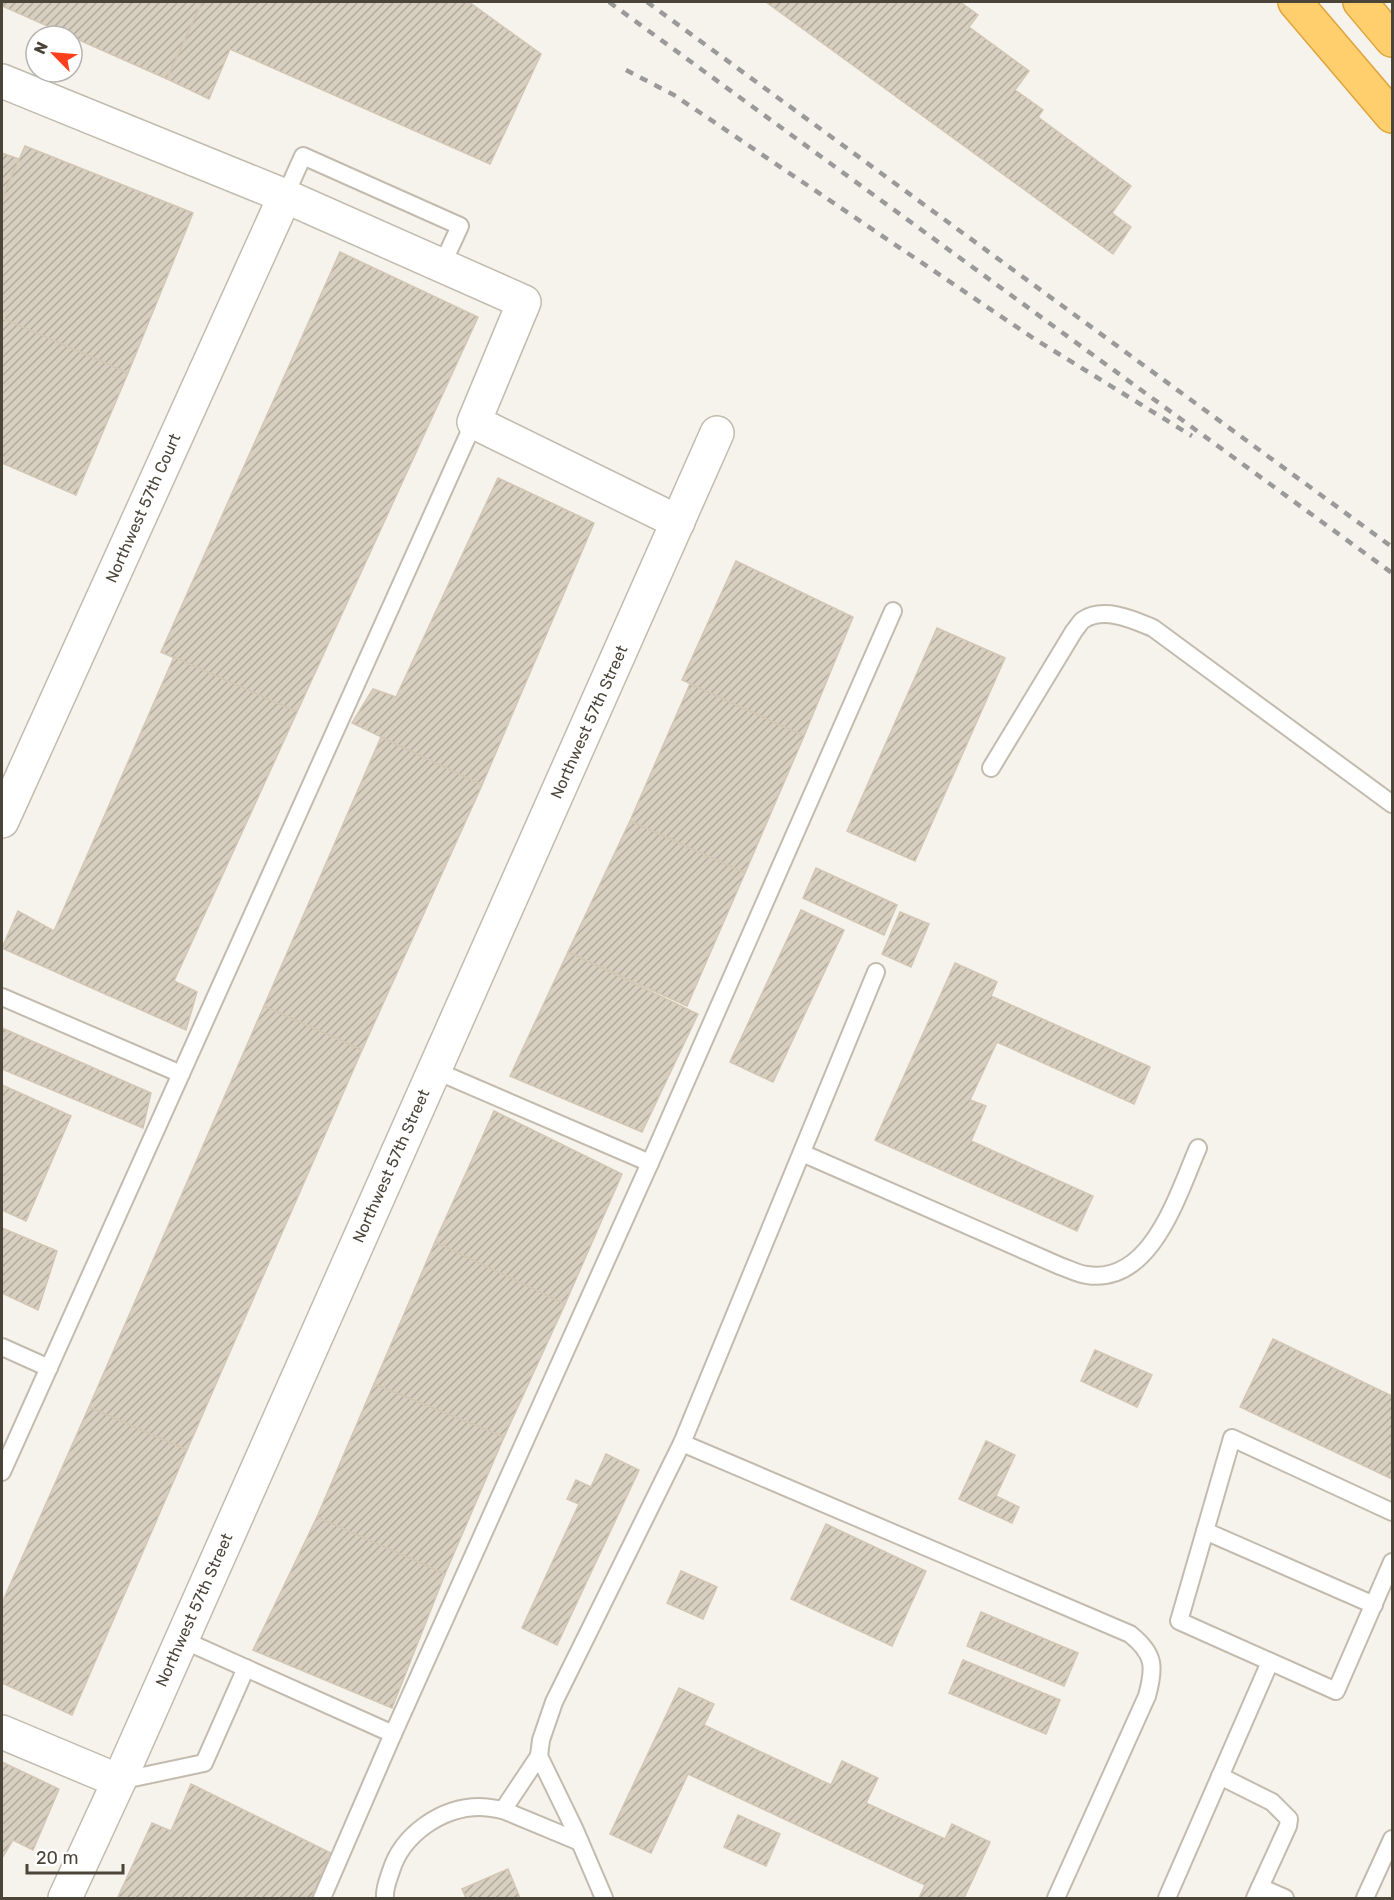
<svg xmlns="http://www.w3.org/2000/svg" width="1394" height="1900" viewBox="0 0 1394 1900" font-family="Rubik,sans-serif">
<defs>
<pattern id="building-hatch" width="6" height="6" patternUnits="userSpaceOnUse" patternTransform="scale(1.5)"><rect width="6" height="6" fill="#d8cfc1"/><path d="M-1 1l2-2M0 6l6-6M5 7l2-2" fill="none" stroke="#b1aa9e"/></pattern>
</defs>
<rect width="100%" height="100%" fill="#f6f3ec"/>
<!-- building -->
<g fill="url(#building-hatch)" stroke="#d3c7b4" stroke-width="1.5">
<path d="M4,2H202L167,79L2,6Z"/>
<path d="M202,2H469L541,54L490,164L230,49L209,99L167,79Z"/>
<path d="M766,2H960L978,15L969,27L1029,71L1015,90L1043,110L1038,117L1131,186L1112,213L1131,227L1113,254Z"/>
<path d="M25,146L193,213L128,373L2,318V199Z"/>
<path d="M2,153L19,159L2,198Z"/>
<path d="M340,252L478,317L297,712L161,652Z"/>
<path d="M2,318L128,373L76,495L2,463Z"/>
<path d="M498,478L594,523L482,785L352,723L373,689L396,697Z"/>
<path d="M736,561L853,617L804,736L682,680Z"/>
<path d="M937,628L1005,658L915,861L847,831Z"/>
<path d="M174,657L297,712L174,981L197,992L186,1030L2,948L18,911L54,931Z"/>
<path d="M690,684L804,736L745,873L630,821Z"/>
<path d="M381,737L482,785L362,1050L264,1006Z"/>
<path d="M630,821L745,873L687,1006L568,952Z"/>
<path d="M816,868L897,905L884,935L803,898Z"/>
<path d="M801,910L844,930L773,1082L730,1062Z"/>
<path d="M900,912L929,924L911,967L882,954Z"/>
<path d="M568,952L698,1014L642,1132L510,1076Z"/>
<path d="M955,963L997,982L991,996L1150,1067L1134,1104L997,1042L970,1100L986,1106L971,1141L1093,1196L1077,1231L875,1140Z"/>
<path d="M264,1006L362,1050L187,1450L89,1407Z"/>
<path d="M2,1028L151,1093L143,1128L2,1069Z"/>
<path d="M2,1085L71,1116L26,1221L2,1210Z"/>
<path d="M494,1111L622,1174L565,1304L435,1242Z"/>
<path d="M2,1228L57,1251L38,1310L2,1293Z"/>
<path d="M435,1242L565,1304L504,1437L374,1384Z"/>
<path d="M1273,1339L1392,1396V1479L1240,1407Z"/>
<path d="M1095,1350L1152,1375L1137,1407L1081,1381Z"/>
<path d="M374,1384L504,1437L445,1574L317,1517Z"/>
<path d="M89,1407L187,1450L72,1715L2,1683V1603Z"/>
<path d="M986,1441L1015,1455L996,1496L1019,1507L1012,1523L959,1499Z"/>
<path d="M606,1454L639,1470L557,1645L522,1628L579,1504L567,1499L576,1480L591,1487Z"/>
<path d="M317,1517L445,1574L392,1708L253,1650Z"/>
<path d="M826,1524L926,1571L892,1646L791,1599Z"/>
<path d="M681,1571L717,1587L703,1619L667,1603Z"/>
<path d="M981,1612L1078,1653L1064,1686L967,1646Z"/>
<path d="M963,1660L1060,1700L1046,1734L949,1693Z"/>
<path d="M679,1688L714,1704L704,1725L831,1785L842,1761L878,1778L866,1803L945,1839L952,1824L990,1842L964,1898H919L925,1885L688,1774L651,1853L610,1834Z"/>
<path d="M2,1762L59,1789L33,1850L13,1840L2,1858Z"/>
<path d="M191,1784L331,1853L311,1898H122L118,1897L152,1823L171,1831Z"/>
<path d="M738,1815L780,1834L766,1866L724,1847Z"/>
<path d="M508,1869L520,1898H466L462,1889Z"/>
</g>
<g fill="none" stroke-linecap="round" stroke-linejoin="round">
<defs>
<g id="service">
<path d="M285,196L303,156L460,226L442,265"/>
<path d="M991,768L1074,631C1077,628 1080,622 1083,620C1104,606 1134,620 1153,628L1392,804"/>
<path d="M876,972L682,1443L1130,1634C1155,1654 1155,1667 1147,1696L1056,1898"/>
<path d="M2,997L181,1074"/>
<path d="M434,1070L650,1163"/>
<path d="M802,1153L1060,1266C1069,1269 1078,1274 1087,1275C1152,1285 1178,1193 1198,1148"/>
<path d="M2,1347L49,1368"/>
<path d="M2,1472L474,422"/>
<path d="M1392,1512L1232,1438L1179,1621L1336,1691L1392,1562"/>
<path d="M1205,1531L1374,1605"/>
<path d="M181,1639L393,1734"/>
<path d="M539,1756L503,1810L580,1842"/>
<path d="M1220,1776L1272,1802L1289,1819L1288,1826L1255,1898"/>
<path d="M119,1781L204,1763L246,1668"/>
<path d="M1260,1887L1285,1898"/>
<path d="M322,1898L393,1734L650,1163L893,611"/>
<path d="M385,1898C384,1889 388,1880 391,1871C402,1835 441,1807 480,1807C488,1807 496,1809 503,1810"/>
<path d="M604,1898L574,1828L539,1756L541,1740L554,1702L682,1443"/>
<path d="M1167,1898L1270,1662"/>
<path d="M1365,1898L1392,1839"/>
</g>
<g id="minor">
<path d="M2,81L285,196L524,302L474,422L678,522"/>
<path d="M2,821L285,196"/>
<path d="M2,1732L119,1781"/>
<path d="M65,1898L119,1781L717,433"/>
</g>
<g id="motorway">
<path d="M1295,2L1392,116"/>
<path d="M1360,2L1392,40"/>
</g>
</defs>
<!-- service casing -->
<use href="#service" stroke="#c2bbae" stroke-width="20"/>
<!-- minor casing -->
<use href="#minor" stroke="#c2bbae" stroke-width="36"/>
<!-- motorway casing -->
<use href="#motorway" stroke="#e0a43c" stroke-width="36"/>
<!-- service -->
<use href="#service" stroke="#fff" stroke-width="16"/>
<!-- minor -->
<use href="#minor" stroke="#fff" stroke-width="33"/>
<!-- motorway -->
<use href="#motorway" stroke="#ffcf6e" stroke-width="33"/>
<!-- rail -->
<g stroke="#9a9a9a" stroke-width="4.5" stroke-dasharray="8 8" stroke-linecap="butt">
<path d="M609,2L1392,573"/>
<path d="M647,2L1392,547"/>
<path d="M626,70L674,95L1033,338L1192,436"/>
</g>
</g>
<g text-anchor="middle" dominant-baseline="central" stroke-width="6" stroke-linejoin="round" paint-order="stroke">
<!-- street labels -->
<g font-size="16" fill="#4b4439" stroke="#fff">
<text transform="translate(143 508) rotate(-66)">Northwest 57th Court</text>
<text transform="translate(589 722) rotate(-66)">Northwest 57th Street</text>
<text transform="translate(391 1166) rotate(-66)">Northwest 57th Street</text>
<text transform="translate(194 1610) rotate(-66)">Northwest 57th Street</text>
</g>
</g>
<!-- border -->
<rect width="1394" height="1900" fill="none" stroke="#4b4439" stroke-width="6"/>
<!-- north arrow -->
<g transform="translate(54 54) rotate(295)"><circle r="28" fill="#ffffff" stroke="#b7b4b0" stroke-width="1.5"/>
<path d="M0-4.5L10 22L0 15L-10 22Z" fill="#fc3f1d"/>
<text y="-9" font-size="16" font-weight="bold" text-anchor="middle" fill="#4b4439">N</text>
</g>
<!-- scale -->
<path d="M27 1864v9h96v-9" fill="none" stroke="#4b4439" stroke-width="3"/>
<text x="36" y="1864" font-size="18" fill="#4b4439" stroke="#ffffff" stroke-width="4.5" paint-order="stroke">20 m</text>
</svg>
